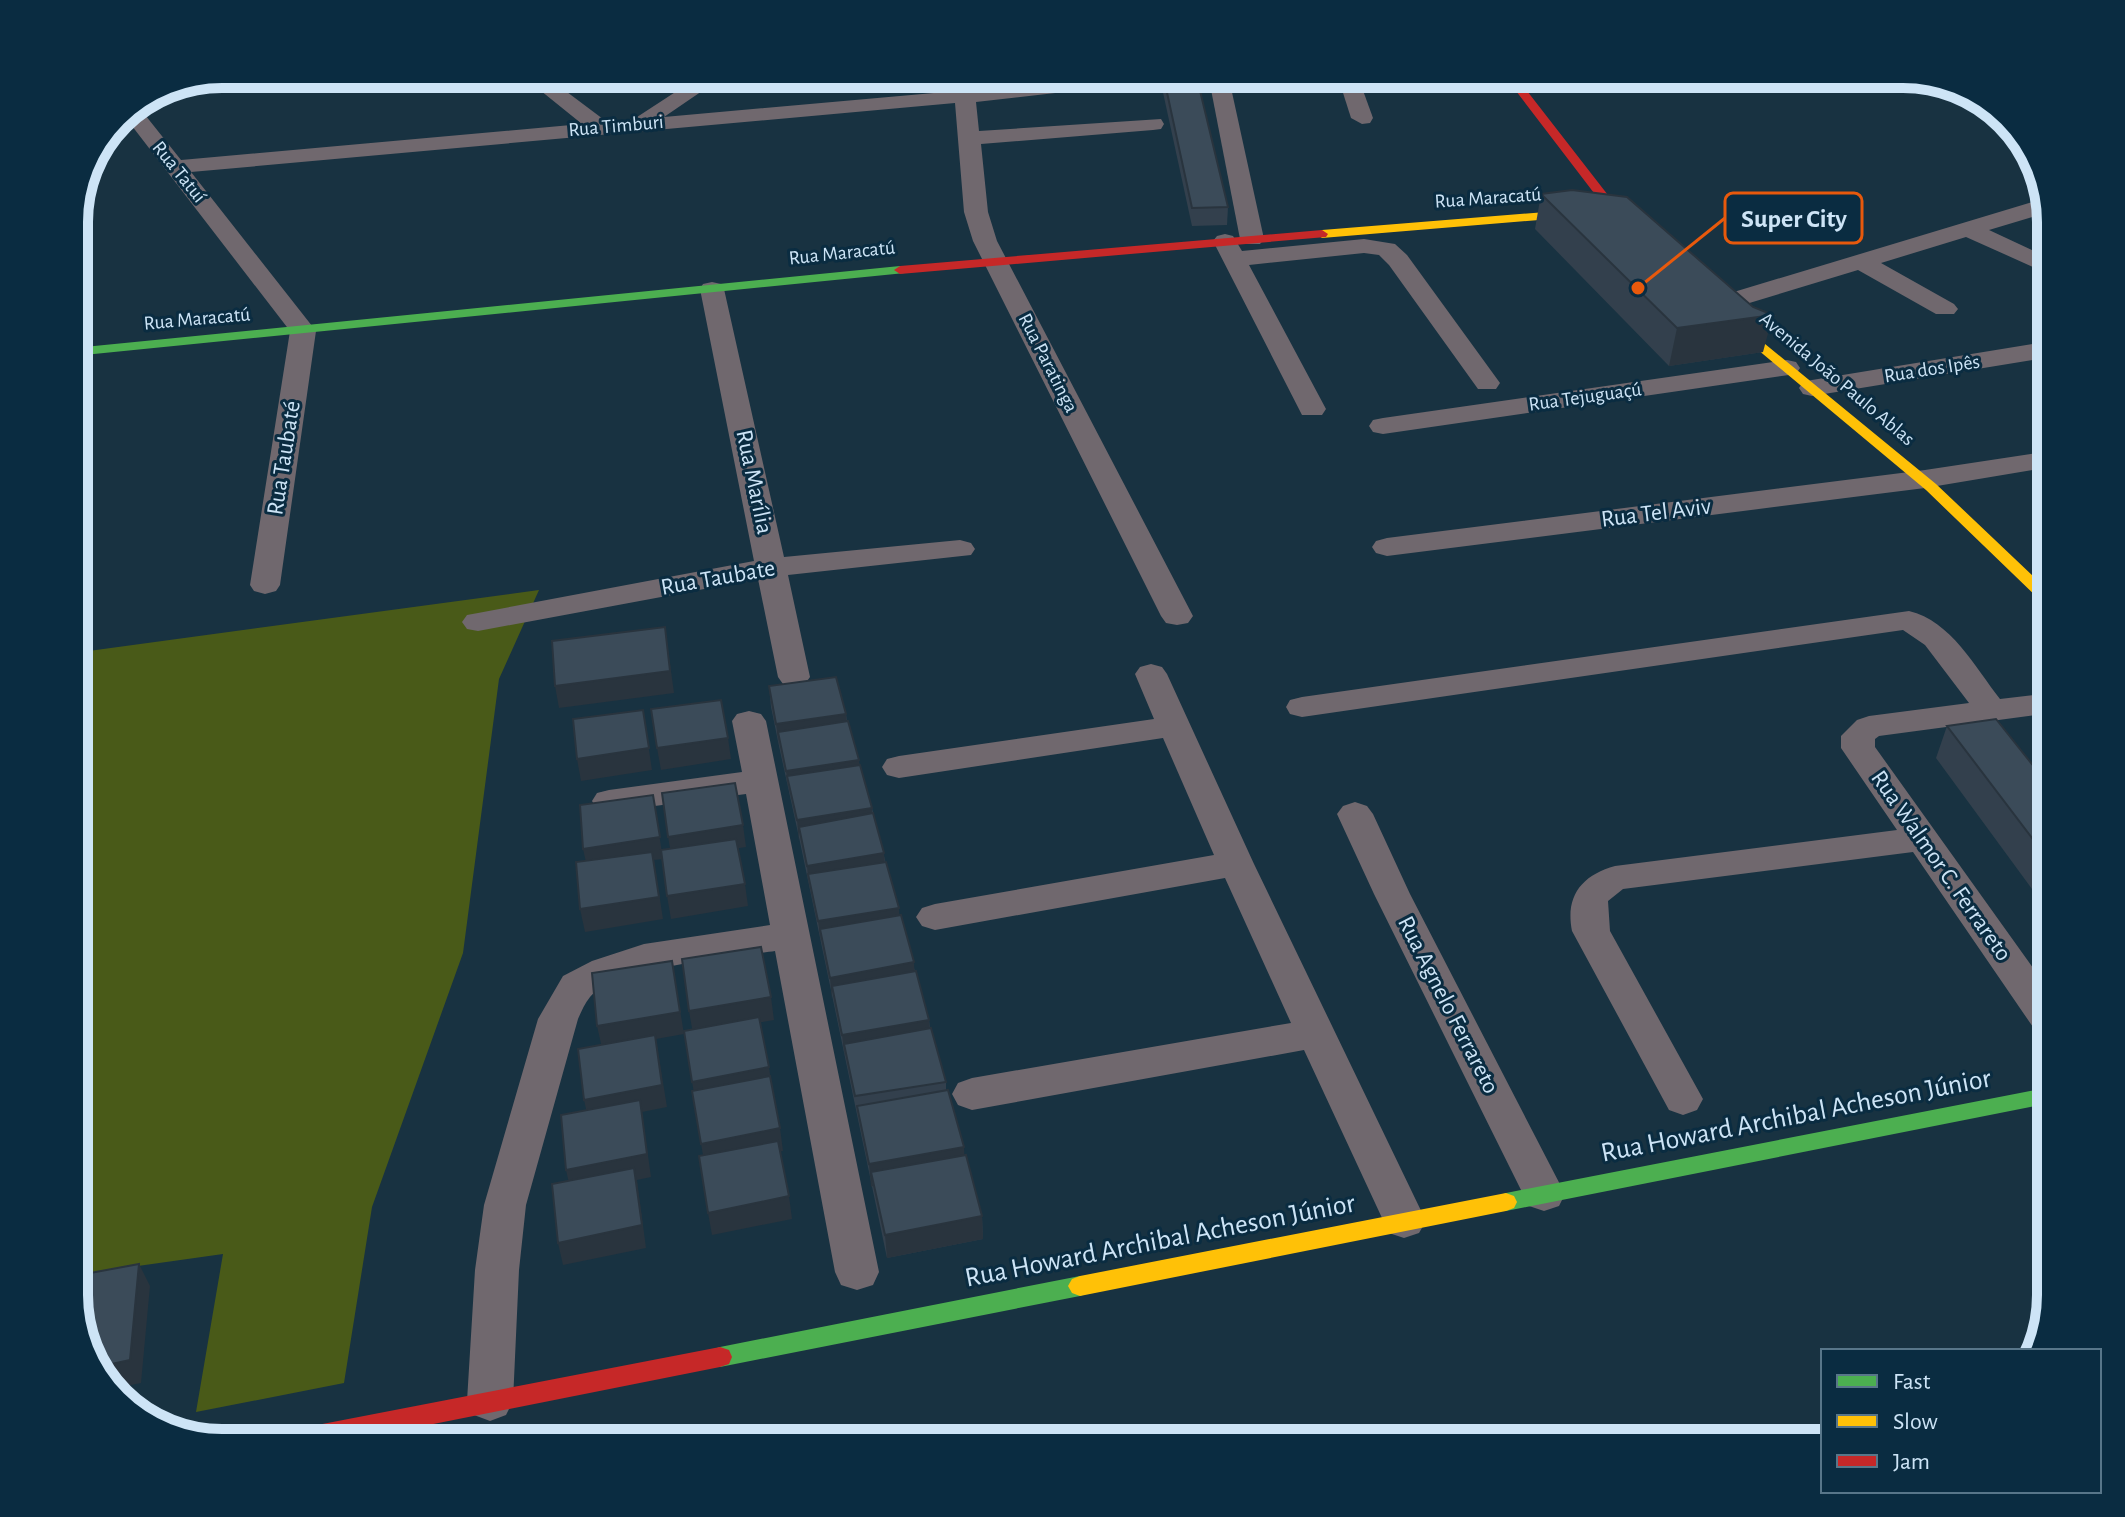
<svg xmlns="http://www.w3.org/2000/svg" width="2125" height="1517" viewBox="0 0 2125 1517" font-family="'Alegreya Sans',sans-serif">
<rect width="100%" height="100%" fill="#183241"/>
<!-- green -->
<path fill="#495a18" d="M539,590L499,679L463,953L372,1207L344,1383L196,1412L223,1254L74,1275V653Z"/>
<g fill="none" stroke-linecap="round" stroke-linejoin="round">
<!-- street -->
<g fill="#70686e" fill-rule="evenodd">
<path d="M520,74H543L607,122L634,119L703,74H727L664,117L1057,82L1064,84L1067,88L1064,92L976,102L979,131L1161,119L1164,124L1161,129L1153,130L981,144L988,212L997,241L1193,616L1188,623L1177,625L1166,623L1161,616L973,241L964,212L955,103L191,172L316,331L280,585L276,591L265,594L254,591L250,585L290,331L122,113L138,106L181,160L582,124Z"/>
<path d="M1208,74H1228L1264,239L1260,244H1244L1240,239Z"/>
<path d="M1337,74H1357L1373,118L1370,123L1362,124L1351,118Z"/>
<path d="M2046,198L2049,212L1989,230L2051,259V275L1966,237L1881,263L1954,304L1958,309L1954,314H1936L1858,270L1713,314L1704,311L1700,306L1704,301Z"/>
<path d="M1225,234L1233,236L1242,251L1364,239L1395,244L1407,255L1500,383L1496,389H1478L1389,265L1379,255L1364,253L1249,265L1326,409L1322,415H1302L1213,241L1217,236Z"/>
<path d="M712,282L721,284L724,289L784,557L960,540L971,543L975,549L971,555L788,575L810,677L805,684L794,687L783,684L778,677L758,579L478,631L467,629L462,622L467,615L478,613L754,561L700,289L703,284Z"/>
<path d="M2051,341V357L1812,396L1803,394L1799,388L1803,382L1812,380Z"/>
<path d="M1787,360L1796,362L1800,368L1796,374L1383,434L1373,432L1369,426L1373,420L1383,418Z"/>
<path d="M2051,451V467L1925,488L1387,556L1376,553L1372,547L1376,541L1387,538L1925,470Z"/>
<path d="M1909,611C1951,621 1975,667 2000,699L2051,693V713L1879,736L1875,739V747L2051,993V1037L2037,1033L1913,852L1623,889L1608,901L1610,931L1703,1099L1697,1110L1683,1115L1669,1110L1572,931C1565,896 1582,875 1615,866L1897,830L1841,748V736L1857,720L1869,716L1969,703L1925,645L1903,630L1302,717L1290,714L1286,707L1290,700L1302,697Z"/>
<path d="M1151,664L1162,667L1167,674L1254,864L1426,1221L1419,1233L1404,1238L1389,1233L1304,1050L972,1110L958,1105L952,1094L958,1083L972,1078L1291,1023L1225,878L935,930L922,926L916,917L922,908L935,904L1214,855L1163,738L899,778L887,775L882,767L887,759L899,756L1154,719L1135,674L1140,667Z"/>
<path d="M749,711L761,714L766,721L879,1272L873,1285L857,1290L841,1285L835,1272L775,951C734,957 616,967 590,997C585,1003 581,1012 578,1019L526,1205L519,1270L513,1401L506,1415L490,1421L474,1415L467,1401L475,1270L484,1205L538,1019L563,976L592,961L644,944L770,925L746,794L609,812L597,809L592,801L597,793L609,790L742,772L732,721L737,714Z"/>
<path d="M1355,802L1367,806L1373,814L1410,894L1565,1194L1559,1206L1544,1211L1529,1206L1523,1194L1374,894L1337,814L1343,806Z"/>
</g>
<!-- fast -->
<g fill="#4caf50" fill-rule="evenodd">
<path d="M900,266L906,270L905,273L74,356V348Z"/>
<path d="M2051,1087V1103L1506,1211L1498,1208L1495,1202L1498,1196L1506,1193Z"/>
<path d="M1080,1276L1088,1279L1092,1286L1088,1293L1080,1296L720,1367L711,1364L708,1357L711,1350L720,1347Z"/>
</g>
<!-- slow -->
<g fill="#ffc107" fill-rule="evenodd">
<path d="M1596,208L1600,209V215L1322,238L1316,234L1322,230Z"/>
<path d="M1720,307L1936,484L2051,593V607L2045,605L1926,490L1715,314V308Z"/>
<path d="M1506,1193L1514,1196L1517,1202L1514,1208L1506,1211L1080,1296L1072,1293L1068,1286L1072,1279L1080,1276Z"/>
</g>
<!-- jam -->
<g fill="#c62828" fill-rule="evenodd">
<path d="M1503,74H1514L1618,208L1635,225V231H1627L1610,214Z"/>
<path d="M1322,230L1328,234L1326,237L900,274L894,270L900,266Z"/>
<path d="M720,1347L729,1350L732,1357L729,1364L720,1367L338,1443H268L272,1435L281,1432Z"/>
</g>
</g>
<!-- wall -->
<g fill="#33404d">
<path d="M1159,74H1196L1228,207L1227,225L1192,226Z"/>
<path d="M1541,194L1763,352L1669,366L1535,229Z"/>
<path d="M769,686L846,714L847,721L872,808L899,916L929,1020L930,1028L946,1082V1090L964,1147V1155L982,1216L983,1239L887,1258L800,842L779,746L771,707Z"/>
<path d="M1947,726L2051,788V915L1936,758Z"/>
</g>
<!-- shaded-wall -->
<g fill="#29343e">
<path d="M1773,315L1763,352L1669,366L1677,328Z"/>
<path d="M665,627L674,693L559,708L555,686Z"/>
<path d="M643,710L652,770L581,781L577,759Z"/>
<path d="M846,714L848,736L778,732L779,746L776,724Z"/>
<path d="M728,738L731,759L661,770L657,748Z"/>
<path d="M859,760L861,782L787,776L789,793L786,771Z"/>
<path d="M653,795L663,859L654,860L663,919L585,932L580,909L588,871L583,849Z"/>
<path d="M872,808L873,830L799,827V842L797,820Z"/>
<path d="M743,825L746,847L672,859L668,837Z"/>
<path d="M884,853L886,876L808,874L809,889L807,866Z"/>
<path d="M745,884L748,906L671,919L667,896Z"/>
<path d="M899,908L900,930L820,929L821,943L818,921Z"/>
<path d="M672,961L684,1034L656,1039L667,1107L642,1112L651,1177L637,1180L646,1248L563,1265L558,1243L571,1192L566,1170L589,1122L584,1100L602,1048L597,1026Z"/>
<path d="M914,962L915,984L832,986V1000L830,978Z"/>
<path d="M771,997L774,1020L693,1034L689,1011Z"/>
<path d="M929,1020L931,1042L844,1044L845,1058L842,1035Z"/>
<path d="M769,1067L772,1089L696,1104L692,1082Z"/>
<path d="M780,1128L783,1151L705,1166L701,1144Z"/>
<path d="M964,1147L965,1170L871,1172L873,1186L871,1187L869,1164Z"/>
<path d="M789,1196L792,1219L712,1235L708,1213Z"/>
<path d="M982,1216L983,1239L887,1258L885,1235Z"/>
<path d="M139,1264L150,1286L141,1383L111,1389L93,1368Z"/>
</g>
<!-- building -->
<g fill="#3b4b59" stroke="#29343e" stroke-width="2">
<path d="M1163,74H1196L1228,207L1192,208Z"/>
<path d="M1572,190L1627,197L1753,307L1773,315L1677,328L1541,194Z"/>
<path d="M665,627L670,671L555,686L552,641Z"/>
<path d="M836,677L846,714L776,724L769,686Z"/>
<path d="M721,700L728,738L657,748L651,709Z"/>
<path d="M643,710L649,748L577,759L573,719Z"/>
<path d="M1996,719L2051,788V863L1947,726Z"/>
<path d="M848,721L859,760L786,771L778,732Z"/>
<path d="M860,765L872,808L797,820L787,776Z"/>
<path d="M735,783L743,825L668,837L662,793Z"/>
<path d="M653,795L660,837L583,849L580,805Z"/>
<path d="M873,813L884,853L807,866L799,827Z"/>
<path d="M736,839L745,884L667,896L661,850Z"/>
<path d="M652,852L659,897L580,909L576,862Z"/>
<path d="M886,862L899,908L818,921L808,874Z"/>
<path d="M901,915L914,962L830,978L820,929Z"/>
<path d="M761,947L771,997L689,1011L682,959Z"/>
<path d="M672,961L680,1012L597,1026L592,973Z"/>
<path d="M916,971L929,1020L842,1035L832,986Z"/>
<path d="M759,1017L769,1067L692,1082L684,1031Z"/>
<path d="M931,1028L946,1082L855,1096L844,1044Z"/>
<path d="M655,1035L662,1085L584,1100L578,1049Z"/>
<path d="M770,1076L780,1128L701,1144L692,1091Z"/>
<path d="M948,1090L964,1147L869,1164L857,1106Z"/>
<path d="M640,1100L647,1154L566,1170L561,1115Z"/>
<path d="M778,1141L789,1196L708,1213L699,1156Z"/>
<path d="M966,1155L982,1216L885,1235L871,1172Z"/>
<path d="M634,1168L642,1225L558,1243L552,1184Z"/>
<path d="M139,1264L130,1360L93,1368L74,1304V1276Z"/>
</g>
<g text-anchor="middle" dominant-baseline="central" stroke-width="6" stroke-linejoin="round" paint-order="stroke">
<!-- far-street labels -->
<g font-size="20" fill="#cde4f6" stroke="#0a2c41">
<text transform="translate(616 126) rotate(-5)">Rua Timburi</text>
<text transform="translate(179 172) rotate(51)">Rua Tatuí</text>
<text transform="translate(1488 198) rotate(-4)">Rua Maracatú</text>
<text transform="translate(842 253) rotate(-6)">Rua Maracatú</text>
<text transform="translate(197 319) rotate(-5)">Rua Maracatú</text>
<text transform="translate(1048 363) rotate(63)">Rua Paratinga</text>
<text transform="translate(1932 369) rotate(-9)">Rua dos Ipês</text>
<text transform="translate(1837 379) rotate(40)">Avenida João Paulo Ablas</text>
<text transform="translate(1585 397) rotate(-8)">Rua Tejuguaçú</text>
</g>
<!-- street labels -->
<g font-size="24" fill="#cde4f6" stroke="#0a2c41">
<text transform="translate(284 458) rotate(-81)">Rua Taubaté</text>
<text transform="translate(754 482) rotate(78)">Rua Marília</text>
<text transform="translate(1656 513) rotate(-7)">Rua Tel Aviv</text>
<text transform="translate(718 578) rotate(-10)">Rua Taubate</text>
<text transform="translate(1941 866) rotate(55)">Rua Walmor C. Ferrareto</text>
<text transform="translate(1448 1005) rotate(63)">Rua Agnelo Ferrareto</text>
</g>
<!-- near-street labels -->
<g font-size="28" fill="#cde4f6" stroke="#0a2c41">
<text transform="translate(1796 1116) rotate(-11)">Rua Howard Archibal Acheson Júnior</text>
<text transform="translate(1160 1241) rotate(-11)">Rua Howard Archibal Acheson Júnior</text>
</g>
</g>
<!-- crop -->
<path d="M0 0H2125V1517H0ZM222 88H1903A134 134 0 0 1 2037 222V1295A134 134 0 0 1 1903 1429H222A134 134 0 0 1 88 1295V222A134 134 0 0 1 222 88Z" fill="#0a2c41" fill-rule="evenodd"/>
<path fill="none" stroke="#cde4f6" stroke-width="10" d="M222 88H1903A134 134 0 0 1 2037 222V1295A134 134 0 0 1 1903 1429H222A134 134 0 0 1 88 1295V222A134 134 0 0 1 222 88Z"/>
<!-- callouts -->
<path fill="none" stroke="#e8590c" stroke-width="3" d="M1638 288L1725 218"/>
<circle fill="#e8590c" stroke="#0a2c41" stroke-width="3" cx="1638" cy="288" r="8"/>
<rect fill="#0a2c41" stroke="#e8590c" stroke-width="3" x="1725" y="193" width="137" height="50" rx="8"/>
<g font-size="26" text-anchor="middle" font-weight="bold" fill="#cde4f6">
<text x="1794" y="227">Super City</text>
</g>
<!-- legend -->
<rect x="1821" y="1349" width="280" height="144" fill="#0a2c41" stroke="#587689" stroke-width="2"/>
<rect x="1837" y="1375" width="40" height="12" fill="#4caf50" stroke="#587689" stroke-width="2"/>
<text x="1893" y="1389" font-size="24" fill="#cde4f6">Fast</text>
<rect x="1837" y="1415" width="40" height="12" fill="#ffc107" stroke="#587689" stroke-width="2"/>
<text x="1893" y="1429" font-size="24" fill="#cde4f6">Slow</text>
<rect x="1837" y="1455" width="40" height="12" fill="#c62828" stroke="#587689" stroke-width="2"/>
<text x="1893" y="1469" font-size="24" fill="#cde4f6">Jam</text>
</svg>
